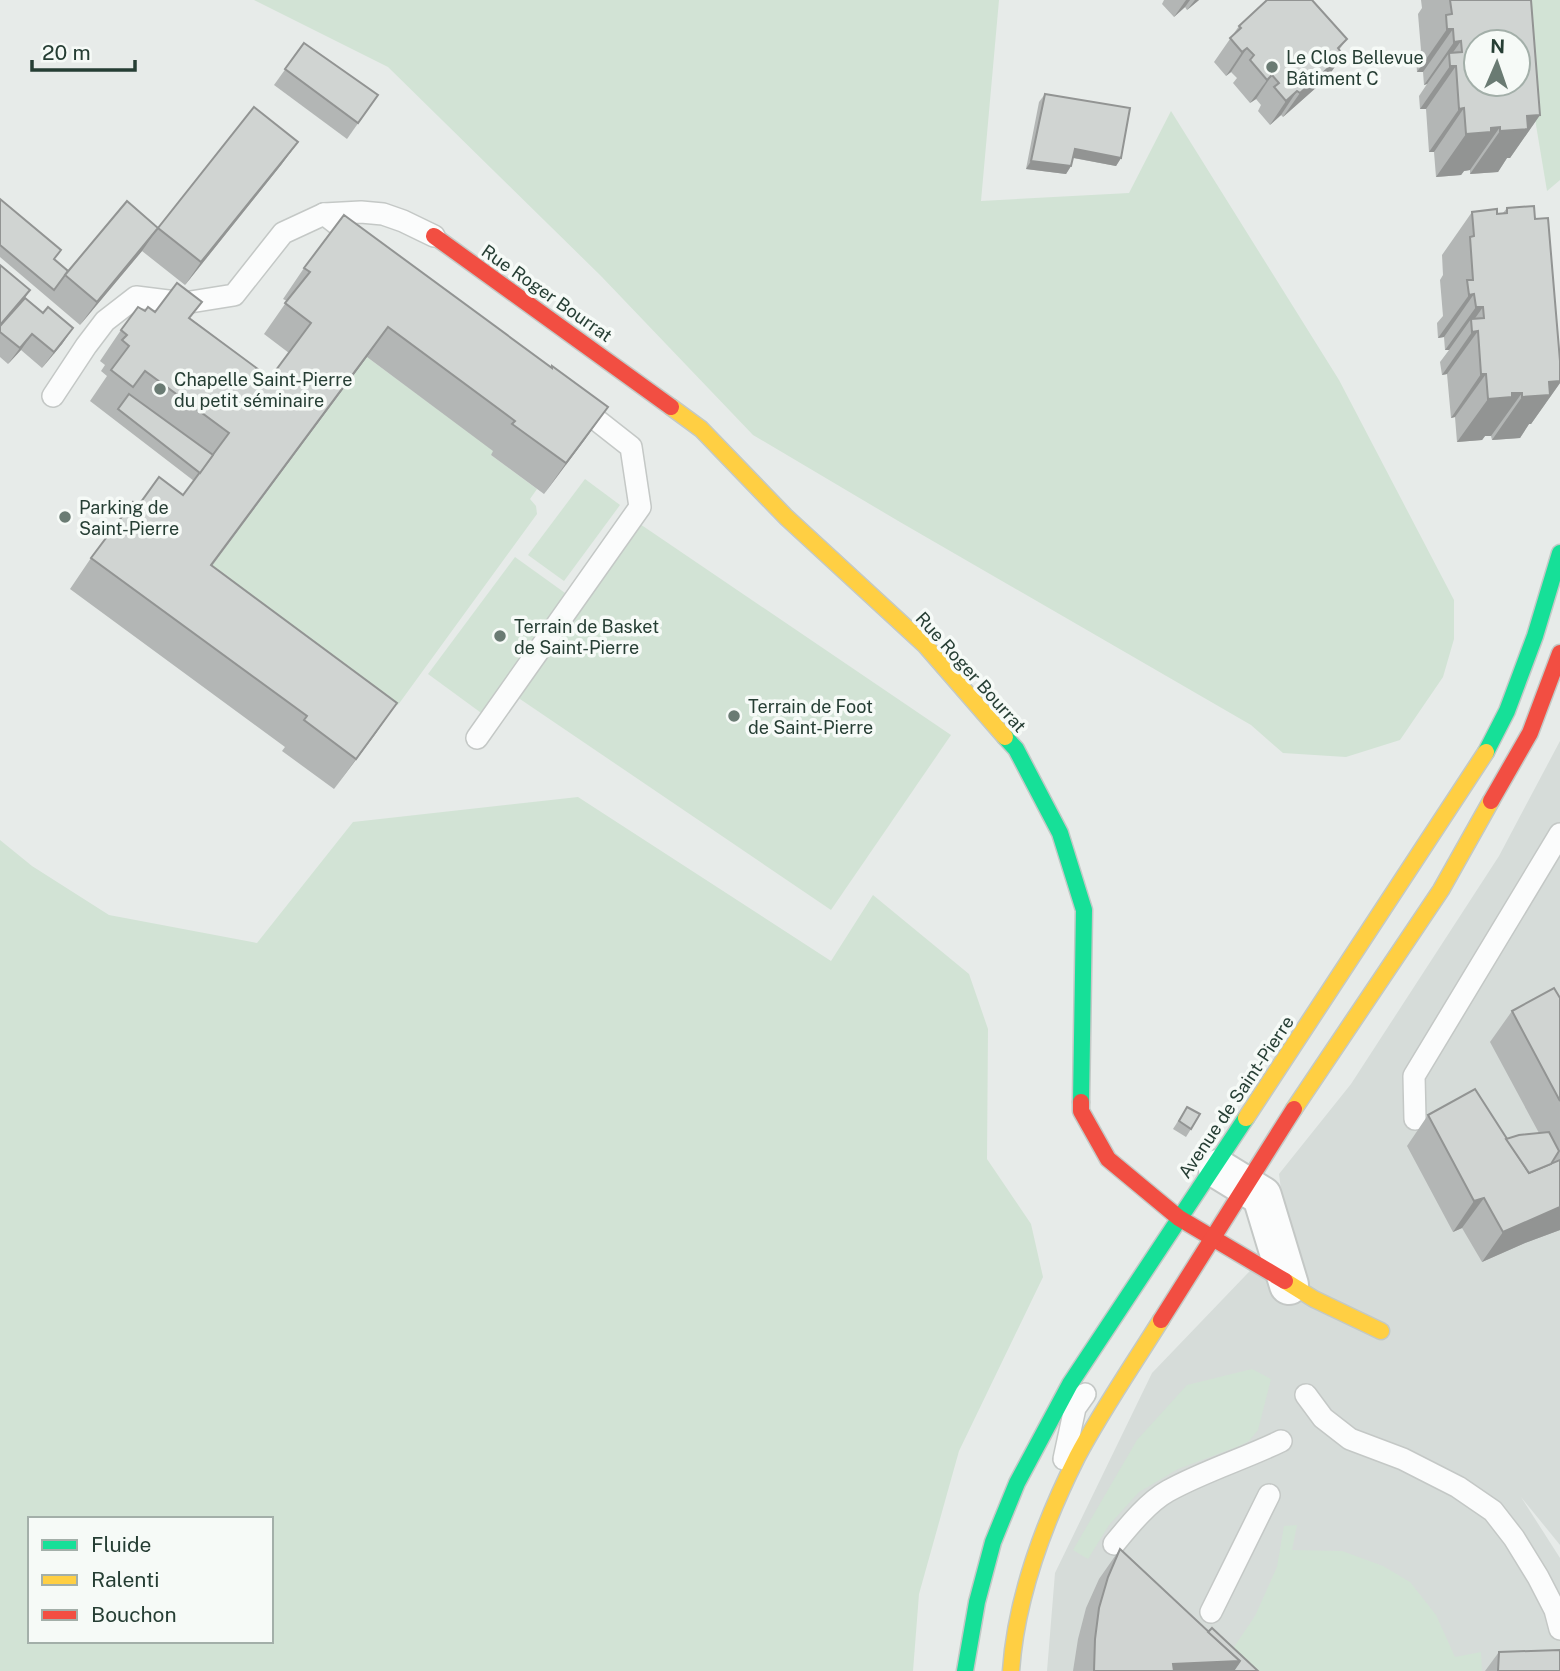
<svg xmlns="http://www.w3.org/2000/svg" width="1560" height="1671" viewBox="0 0 1560 1671" font-family="'Public Sans',sans-serif">
<rect width="100%" height="100%" fill="#e7ebe9"/>
<!-- built -->
<path fill="#d6dcd9" d="M1560,741V1545L1521,1497L1560,1558V1671H1047L1055,1573L1152,1373L1292,1227L1282,1197L1279,1174L1351,1084L1499,856Z"/>
<!-- green -->
<g fill="#d2e3d5" fill-rule="evenodd">
<path d="M254,0H999L981,201L1129,193L1171,111L1339,380L1454,600V639L1443,677L1400,740L1346,757L1283,753L1251,725L900,522L753,435L601,276L388,67Z"/>
<path d="M1526,0H1560V180L1547,191L1534,113Z"/>
<path d="M367,357L494,451L491,455L537,489L530,499L536,506L537,514L398,705L380,706L189,596Z"/>
<path d="M585,479L620,505L564,581L528,555Z"/>
<path d="M637,522L951,735L831,910L517,697Z"/>
<path d="M515,557L572,598L484,715L428,674Z"/>
<path d="M578,797L831,961L873,895L969,974L988,1029L987,1159L1031,1224L1043,1277L959,1451L919,1594L913,1671H0V840L32,866L109,915L257,943L353,822ZM30,1519H271V1641H30Z"/>
<path d="M1252,1369L1271,1379L1258,1430L1249,1441L1239,1446L1178,1469L1139,1492L1109,1525L1088,1559L1073,1550L1137,1440L1187,1385Z"/>
<path d="M1297,1525L1292,1550L1342,1551L1383,1566L1410,1582L1436,1615L1455,1657L1481,1652L1482,1671H1244L1228,1656L1255,1616L1277,1567L1284,1526Z"/>
</g>
<g fill="none" stroke-linecap="round" stroke-linejoin="round">
<defs>
<g id="lane">
<path d="M324,214L359,241"/>
<path d="M53,396L86,346L105,321L136,297L184,303L234,295L283,233L324,214L361,212L383,214L403,221L434,236"/>
<path d="M477,738L640,507L631,447L575,403"/>
<path d="M1415,1119L1414,1076L1560,834"/>
<path d="M1306,1395L1323,1418L1350,1439L1403,1459L1458,1487L1493,1511L1514,1538L1538,1577L1555,1610L1560,1629"/>
<path d="M1064,1459L1075,1408L1085,1394"/>
<path d="M1114,1544C1128,1527 1148,1502 1168,1491C1204,1471 1244,1459 1281,1441"/>
<path d="M1211,1612L1269,1495"/>
</g>
<path id="street" d="M1218,1169L1262,1196L1289,1285"/>
<g id="fast">
<path d="M1005,737L1016,749L1060,833L1084,910L1081,1102"/>
<path d="M1486,752L1507,711L1535,636L1560,553"/>
<path d="M965,1671L977,1602L993,1542L1017,1483L1070,1384L1246,1118"/>
</g>
<g id="slow">
<path d="M671,407L701,429L786,517L925,645L1005,737"/>
<path d="M1294,1109L1441,890L1491,801"/>
<path d="M1246,1118L1486,752"/>
<path d="M1285,1281L1314,1299L1381,1331"/>
<path d="M1011,1671C1016,1596 1044,1523 1077,1457C1102,1410 1133,1365 1161,1320"/>
</g>
<g id="jam">
<path d="M434,236L671,407"/>
<path d="M1491,801L1530,733L1560,653"/>
<path d="M1081,1102V1111L1108,1159L1179,1218L1285,1281"/>
<path d="M1161,1320L1294,1109"/>
</g>
</defs>
<!-- lane casing -->
<use href="#lane" stroke="#c4c8c6" stroke-width="24"/>
<!-- street casing -->
<use href="#street" stroke="#c4c8c6" stroke-width="42"/>
<!-- fast casing -->
<use href="#fast" stroke="#c3c9c6" stroke-width="19"/>
<!-- slow casing -->
<use href="#slow" stroke="#c3c9c6" stroke-width="19"/>
<!-- jam casing -->
<use href="#jam" stroke="#c3c9c6" stroke-width="19"/>
<!-- lane -->
<use href="#lane" stroke="#fbfcfc" stroke-width="21"/>
<!-- street -->
<use href="#street" stroke="#fbfcfc" stroke-width="38"/>
<!-- fast -->
<use href="#fast" stroke="#16e098" stroke-width="16"/>
<!-- slow -->
<use href="#slow" stroke="#ffcf43" stroke-width="16"/>
<!-- jam -->
<use href="#jam" stroke="#f24e42" stroke-width="16"/>
</g>
<!-- wall -->
<g fill="#b3b6b5">
<path d="M1164,0H1199L1187,10L1185,7L1174,17L1162,4Z"/>
<path d="M1421,0H1531L1540,115L1510,158H1507L1498,172L1470,174V170L1464,171L1461,175L1436,177L1434,152H1429L1426,109H1420L1419,96L1427,84L1424,85L1423,72H1417L1416,58L1421,50L1418,14L1422,8Z"/>
<path d="M1239,26L1347,39L1339,50L1343,55L1327,78L1283,117L1281,115L1270,125L1258,111L1261,105L1256,99L1250,103L1233,83L1237,78L1231,72L1226,76L1214,62Z"/>
<path d="M304,43L378,95L347,139L274,85Z"/>
<path d="M1045,94L1121,158L1116,166L1073,158L1071,166L1066,174L1026,169L1039,102Z"/>
<path d="M298,142L281,165L185,285L142,251L80,325L0,257V199L54,259L68,271L158,228Z"/>
<path d="M1507,208L1535,219L1560,361V383L1531,424H1529L1520,438L1492,440L1491,436H1485L1482,440L1457,442L1455,417L1451,418L1447,374L1442,375L1440,362L1449,350H1445L1444,337L1438,338L1437,323L1443,316L1440,280L1443,275L1442,255L1472,212L1503,213Z"/>
<path d="M0,265L30,290L25,298L43,313L73,328L62,344L42,368L21,350L8,364L0,357Z"/>
<path d="M304,268L586,438L544,494L491,455L493,451L367,357L212,566L376,733L334,789L282,751L285,747L70,589L91,558L138,506L183,495L194,481L90,401L107,376L101,371L105,365L100,361L121,330L145,311L190,318L270,378L289,353L264,334L287,301L283,299Z"/>
<path d="M1560,998V1230L1525,1243L1482,1262L1462,1228L1453,1232L1407,1146L1428,1115L1506,1139L1539,1133L1490,1042L1512,1011Z"/>
<path d="M1187,1107L1191,1129L1186,1137L1173,1129Z"/>
<path d="M1120,1549L1208,1632L1258,1671H1073L1078,1639L1086,1608L1099,1579Z"/>
<path d="M1499,1652L1560,1671H1485Z"/>
</g>
<!-- shaded-wall -->
<g fill="#929493">
<path d="M1186,0H1190L1185,7L1174,17Z"/>
<path d="M1195,0H1199L1187,10Z"/>
<path d="M1447,29H1453L1423,72H1417Z"/>
<path d="M1461,41L1449,58V53L1427,84L1424,85L1454,42Z"/>
<path d="M1247,48L1231,72L1226,76L1242,52Z"/>
<path d="M1343,55L1327,78L1283,117L1300,93Z"/>
<path d="M1450,66H1456L1426,109H1420Z"/>
<path d="M1272,75L1256,99L1250,103L1267,80Z"/>
<path d="M1297,91L1281,115L1270,125L1286,101Z"/>
<path d="M1464,108L1434,152H1429L1459,109Z"/>
<path d="M1540,115L1510,158H1507L1498,172L1470,174L1500,131L1527,116Z"/>
<path d="M1500,127L1470,170L1464,171L1461,175L1436,177L1466,134L1491,128Z"/>
<path d="M298,142L281,165L185,285L201,262Z"/>
<path d="M1075,149L1121,158L1116,166L1069,157Z"/>
<path d="M1031,161L1071,166L1066,174L1026,169Z"/>
<path d="M158,228L142,251L80,325L97,302Z"/>
<path d="M1474,294L1444,337L1438,338L1469,295Z"/>
<path d="M1476,307H1483L1471,324V319L1449,350H1445Z"/>
<path d="M388,327L367,357L189,596L211,565Z"/>
<path d="M73,328L62,344L42,368L54,352Z"/>
<path d="M1478,331L1447,374L1442,375L1472,332Z"/>
<path d="M32,334L21,350L8,364L20,348Z"/>
<path d="M1481,374H1486L1455,417L1451,418Z"/>
<path d="M1560,381V383L1531,424H1529L1520,438L1492,440L1522,397L1549,382Z"/>
<path d="M1512,393H1522L1491,436H1485L1482,440L1457,442L1488,399Z"/>
<path d="M608,407L586,438L544,494L566,463Z"/>
<path d="M397,703L376,733L334,789L356,759Z"/>
<path d="M1484,1198L1462,1228L1453,1232L1474,1201Z"/>
<path d="M1560,1207V1230L1525,1243L1482,1262L1503,1232Z"/>
<path d="M1240,1661L1233,1671H1167L1173,1664Z"/>
</g>
<!-- building -->
<g fill="#d0d4d2" stroke="#929493" stroke-width="2" fill-rule="evenodd">
<path d="M1267,0H1312L1347,39L1338,48L1343,55L1300,93L1297,91L1286,101L1274,87L1279,83L1272,75L1267,80L1250,60L1254,55L1247,48L1242,52L1230,38L1241,28L1239,26Z"/>
<path d="M1450,0H1531L1540,115L1527,116L1528,129L1500,131V127L1491,128V132L1466,134L1464,108L1459,109L1456,66H1450L1449,53L1462,52L1461,41L1454,42L1453,29H1447L1446,15L1452,14ZM1476,42H1518V84H1476Z"/>
<path d="M304,43L378,95L358,123L285,69Z"/>
<path d="M1045,94L1130,108L1121,158L1075,149L1071,166L1031,161Z"/>
<path d="M254,107L298,142L201,262L158,228Z"/>
<path d="M0,199L61,250L54,259L68,271L54,290L0,245Z"/>
<path d="M127,201L158,228L97,302L65,275Z"/>
<path d="M1534,206L1535,219L1548,218L1560,361V381L1549,382L1550,395L1522,397V393H1512V397L1488,399L1486,374H1481L1478,331L1472,332L1471,319L1484,318L1483,307H1476L1474,294L1469,295L1467,280H1473L1470,237L1474,236L1472,212L1497,209V214L1507,213V208Z"/>
<path d="M344,215L552,368V366L608,407L566,463L512,424L515,421L388,327L211,565L397,703L356,759L304,720L307,716L91,558L133,502L138,506L159,477L183,495L229,433L145,371L133,387L111,370L129,346L122,340L127,335L121,330L138,307L145,311L148,307L155,312L177,283L202,302L189,318L270,378L311,323L285,303L310,272L304,268Z"/>
<path d="M0,265L30,290L0,325Z"/>
<path d="M25,298L43,313L48,307L73,328L54,352L32,334L20,348L0,332V326Z"/>
<path d="M129,394L213,455L200,473L118,409Z"/>
<path d="M1554,988L1560,998V1101L1512,1011Z"/>
<path d="M1475,1089L1529,1173L1560,1160V1207L1503,1232L1484,1198L1474,1201L1428,1115Z"/>
<path d="M1187,1107L1200,1114L1191,1129L1179,1121Z"/>
<path d="M1549,1132L1559,1151L1551,1164L1529,1173L1506,1139L1519,1135Z"/>
<path d="M1120,1549L1240,1661L1173,1664L1174,1671H1094L1095,1639L1099,1608L1108,1577Z"/>
<path d="M1212,1628L1258,1671H1233L1240,1661L1208,1632Z"/>
<path d="M1560,1650V1671H1498L1499,1652Z"/>
</g>
<!-- markers -->
<g fill="#6a7b73" stroke="#f6faf7" stroke-width="2.5">
<circle cx="1272" cy="67" r="7"/>
<circle cx="160" cy="389" r="7"/>
<circle cx="65" cy="517" r="7"/>
<circle cx="500" cy="636" r="7"/>
<circle cx="734" cy="716" r="7"/>
</g>
<g text-anchor="middle" dominant-baseline="central" stroke-width="7" stroke-linejoin="round" paint-order="stroke">
<!-- poi labels -->
<g font-size="18" fill="#263e34" stroke="#f6faf7" text-anchor="start">
<text x="1286" y="57">Le Clos Bellevue<tspan x="1286" dy="21">Bâtiment C</tspan></text>
<text x="174" y="379">Chapelle Saint-Pierre<tspan x="174" dy="21">du petit séminaire</tspan></text>
<text x="79" y="507">Parking de<tspan x="79" dy="21">Saint-Pierre</tspan></text>
<text x="514" y="626">Terrain de Basket<tspan x="514" dy="21">de Saint-Pierre</tspan></text>
<text x="748" y="706">Terrain de Foot<tspan x="748" dy="21">de Saint-Pierre</tspan></text>
</g>
<!-- street labels -->
<g font-size="18" fill="#263e34" stroke="#f6faf7">
<text transform="translate(547 293) rotate(35)">Rue Roger Bourrat</text>
<text transform="translate(971 672) rotate(48)">Rue Roger Bourrat</text>
<text transform="translate(1236 1097) rotate(-56)">Avenue de Saint-Pierre</text>
</g>
</g>
<!-- legend -->
<rect x="28" y="1517" width="245" height="126" fill="#f6faf7" stroke="#a3afa9" stroke-width="2"/>
<rect x="42" y="1540" width="35" height="10" fill="#16e098" stroke="#a3afa9" stroke-width="2"/>
<text x="91" y="1552" font-size="21" fill="#263e34">Fluide</text>
<rect x="42" y="1575" width="35" height="10" fill="#ffcf43" stroke="#a3afa9" stroke-width="2"/>
<text x="91" y="1587" font-size="21" fill="#263e34">Ralenti</text>
<rect x="42" y="1610" width="35" height="10" fill="#f24e42" stroke="#a3afa9" stroke-width="2"/>
<text x="91" y="1622" font-size="21" fill="#263e34">Bouchon</text>
<!-- north arrow -->
<g transform="translate(1497 63) rotate(2)"><circle r="33" fill="#f6faf7" stroke="#a3afa9" stroke-width="2"/>
<path d="M0-5L12 26L0 18L-12 26Z" fill="#6a7b73"/>
<text y="-10" font-size="19" font-weight="bold" text-anchor="middle" fill="#263e34">N</text>
</g>
<!-- scale -->
<path d="M32 60v10h103v-10" fill="none" stroke="#263e34" stroke-width="3.5"/>
<text x="42" y="60" font-size="21" fill="#263e34" stroke="#f6faf7" stroke-width="5" paint-order="stroke">20 m</text>
</svg>
